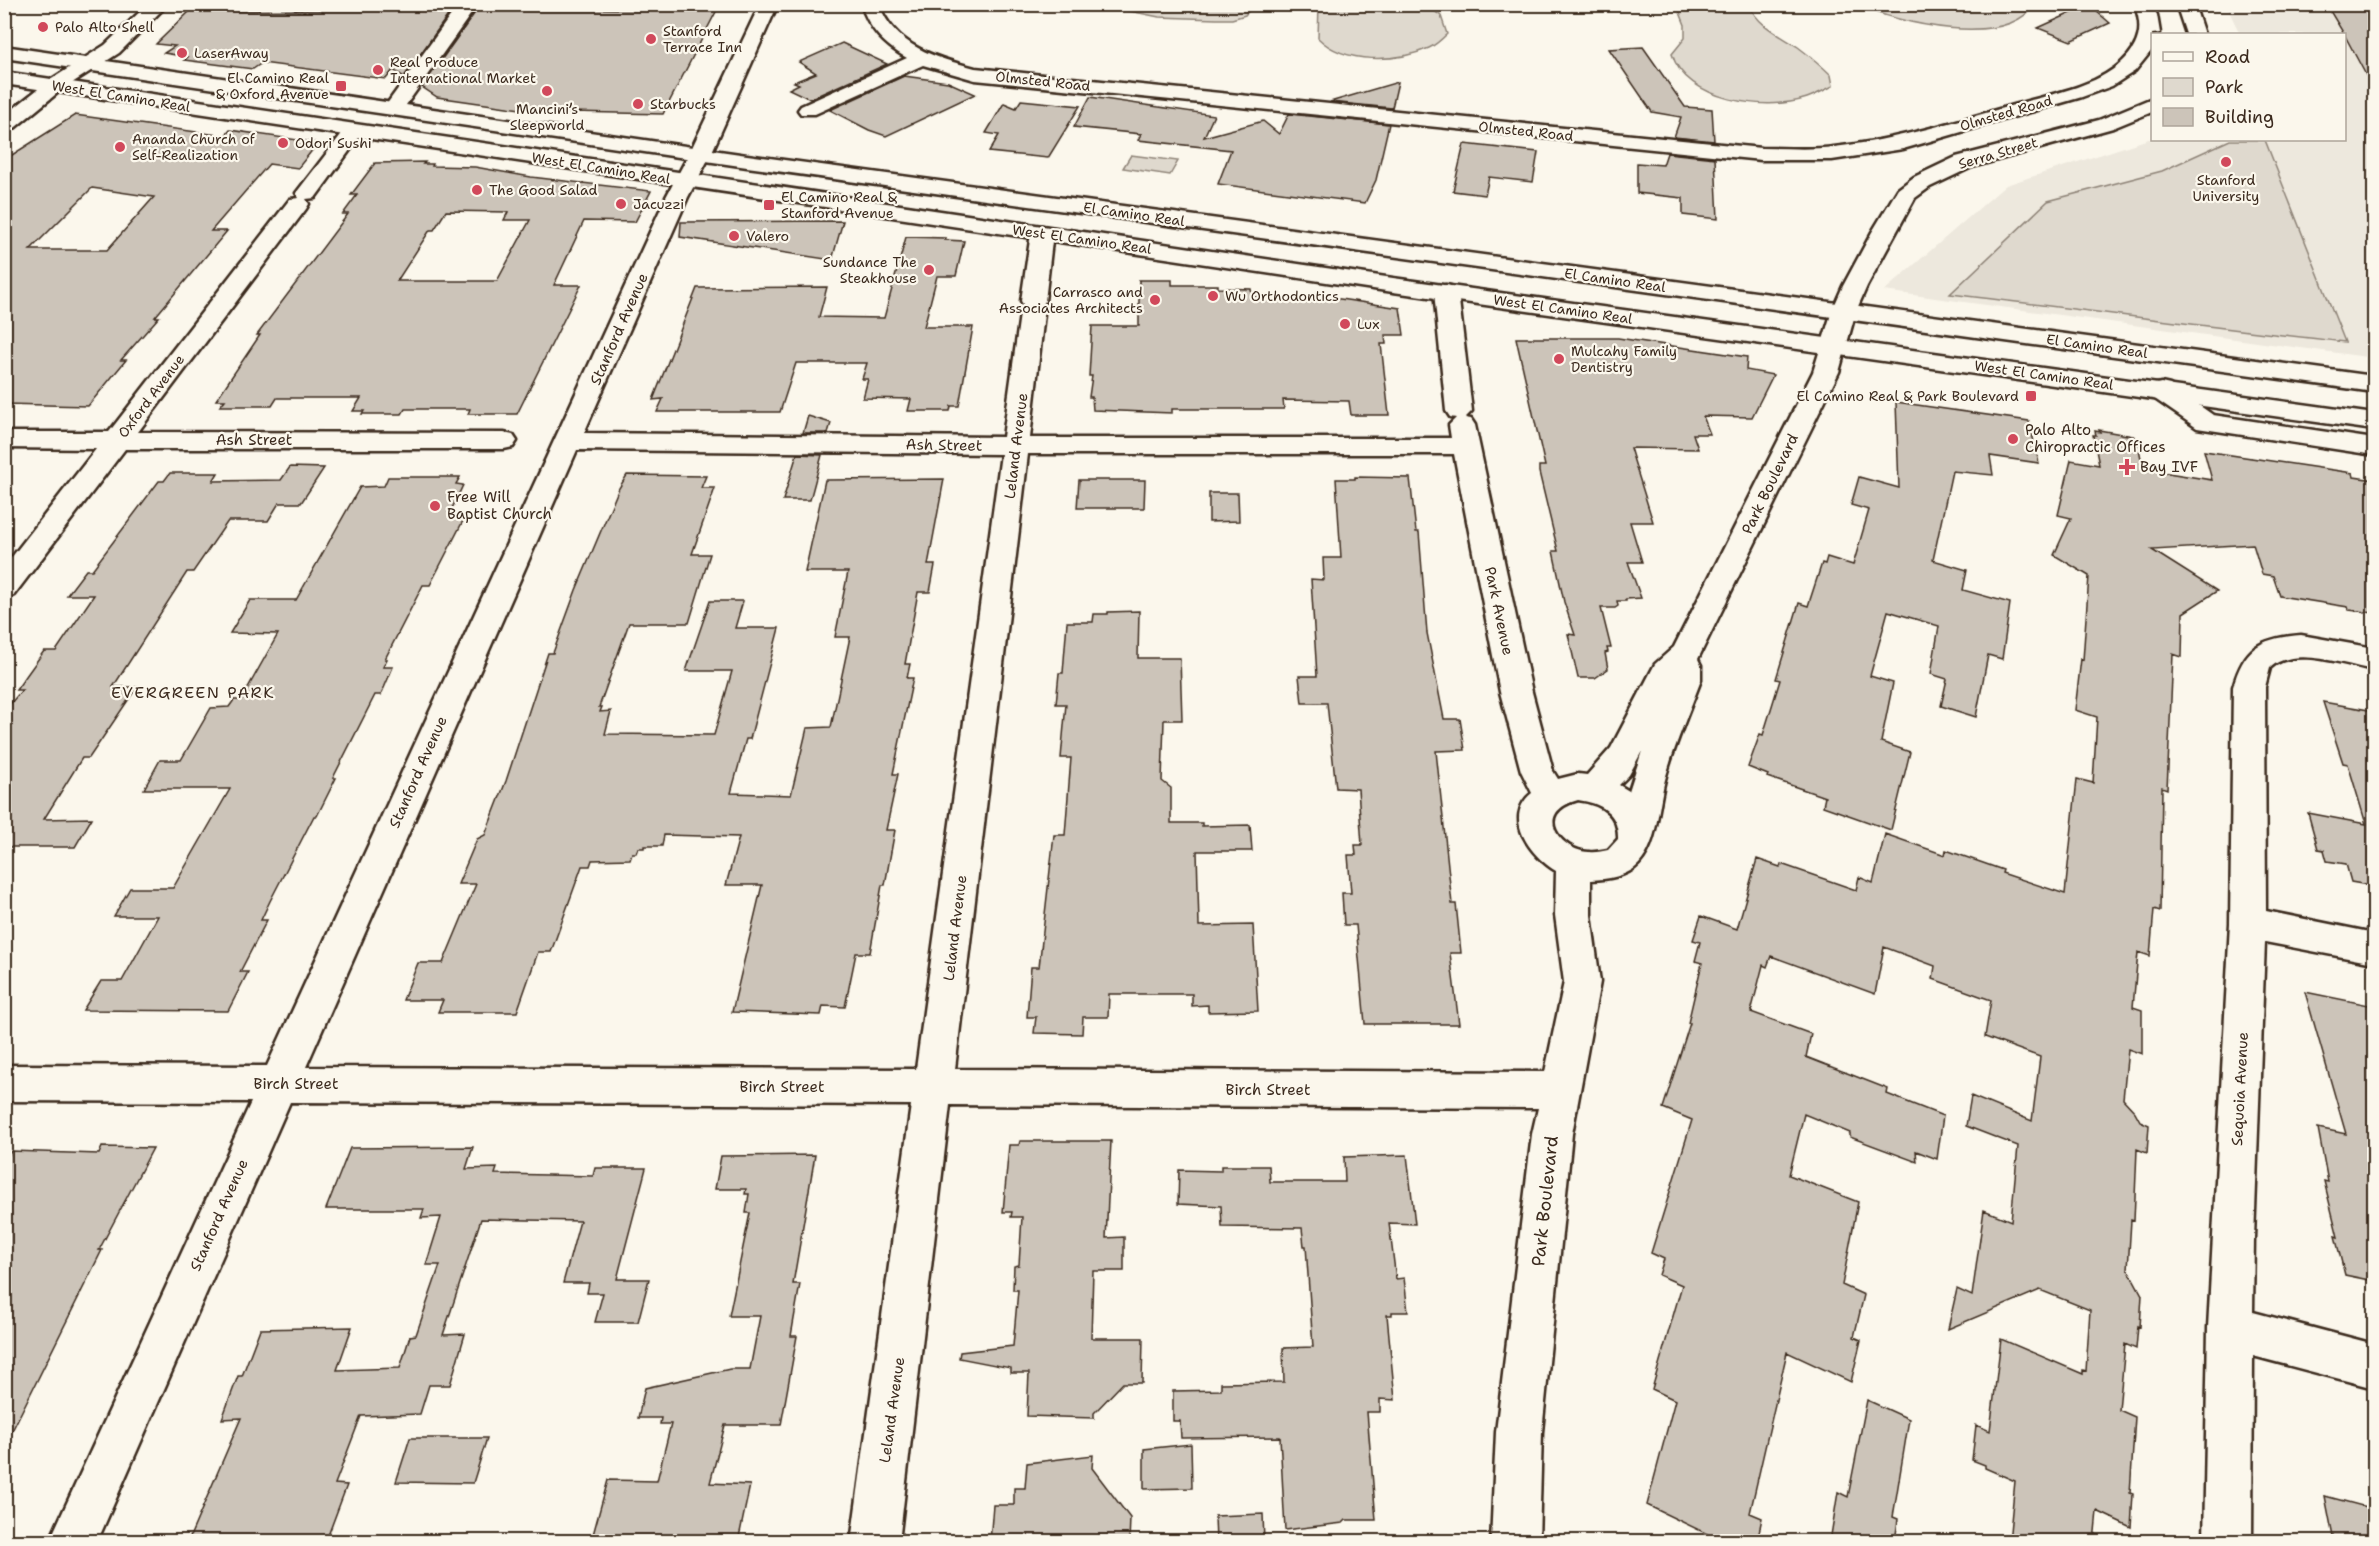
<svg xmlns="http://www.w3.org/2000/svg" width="2379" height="1546" viewBox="0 0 2379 1546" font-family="'Shantell Sans',sans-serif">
<rect width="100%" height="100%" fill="#fbf7ec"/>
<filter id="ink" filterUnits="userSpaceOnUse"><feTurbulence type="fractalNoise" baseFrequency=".0167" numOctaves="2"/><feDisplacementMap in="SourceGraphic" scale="12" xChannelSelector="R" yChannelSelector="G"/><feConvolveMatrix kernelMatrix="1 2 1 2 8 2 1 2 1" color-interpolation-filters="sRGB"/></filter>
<g filter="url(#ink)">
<!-- built -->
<path fill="#ede8dd" d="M2226,5H2374V358L1884,291L2006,185L2152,138L2344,140V34H2240Z"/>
<!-- green -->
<g fill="#dfd9ce" stroke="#8d8276" stroke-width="1.5">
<path d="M1075,5H1254L1245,15L1232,19H1216L1159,17L1120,9Z"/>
<path d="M1319,5H1426L1441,16L1447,34C1442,39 1436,45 1429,48C1397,62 1345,65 1318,38Z"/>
<path d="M1677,5H1749C1758,26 1780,35 1798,47C1810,56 1821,65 1831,75L1833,86C1824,90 1816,95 1807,98C1765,112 1686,101 1672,54L1685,38V25Z"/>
<path d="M1857,5L2034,4V5C2005,49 1897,23 1857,5Z"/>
<path d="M2230,140H2265L2345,342C2213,328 2082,309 1950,294L2048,201L2162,171Z"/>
<path d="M1131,155L1178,161L1170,175L1123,168Z"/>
</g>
<!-- building -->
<g fill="#ccc4b9" stroke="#3b2a1e" stroke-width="1.5" fill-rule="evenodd">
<path d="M328,4H445L443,7H454L404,77L393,70L386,79L262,63L253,69L184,60L188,57L164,53L175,46L156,44L190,11L323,10Z"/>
<path d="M636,4H720L663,114L572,112L570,116L437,97L422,87L479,7L633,9Z"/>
<path d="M2089,5L2110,23L2071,41L2038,28Z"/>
<path d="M2327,6L2374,11V90L2344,34Z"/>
<path d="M842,43L887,64L810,99L789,89L799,84L794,82L816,73L799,62Z"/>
<path d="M1643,47L1685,107L1712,109L1714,141L1674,137L1681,117L1652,112L1609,49Z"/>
<path d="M904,76L948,82L975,94L886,136L869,130L830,110Z"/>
<path d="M1398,82L1392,108L1330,102Z"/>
<path d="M1090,97L1214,115L1204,137L1263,121L1279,134L1289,114L1389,124L1376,180L1365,203L1218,184L1231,150L1138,140L1141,134L1074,127Z"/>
<path d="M1021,100L1080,106L1048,158L989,152L999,135L986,133L1004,103L1016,108Z"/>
<path d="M75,115L225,136L230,130L318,143L298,168L269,164L211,231H227L155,317H159L121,360H126L88,406L4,404V160ZM92,188L154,197L107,250H30Z"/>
<path d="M1464,144L1538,152L1533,182L1489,177L1485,195L1453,191Z"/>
<path d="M1667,153L1715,158L1718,219L1683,215V198L1637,193V163L1663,165Z"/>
<path d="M425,162L423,164H433L432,166L475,167L531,177L651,191L635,222L584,221L554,285H581L517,414H468L470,409H405L402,414H362L364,411H353L361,398H277L272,406H220L225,400H216L260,335H257L348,214H343L357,195H351L375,163ZM446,211L508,212L504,220H530L497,281H397L430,230H434Z"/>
<path d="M843,221L832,260L680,237L681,222Z"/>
<path d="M906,237L946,238L945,240L964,241L956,276H937L924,327H973L959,406H951L950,411H908L911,399L863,398L868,379H862L867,363H796L780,412H657L663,399L653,400L697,288L827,287L819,317L884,318Z"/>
<path d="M1139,280H1172V285H1218V288L1251,289L1252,296H1271L1272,299H1340L1400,308L1404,335H1385L1386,344H1381L1389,415H1351L1349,401L1283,400L1284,409H1172V413L1093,410L1092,397H1089L1092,376H1089L1092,326H1139Z"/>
<path d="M1516,338H1618L1747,357L1746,370L1773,375L1752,417L1703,416L1710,434H1693L1698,449L1630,448L1653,522H1630L1642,562H1628L1641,598L1626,599V601H1617L1618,606L1615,608H1601L1611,648H1607L1608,652L1605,653L1608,669L1595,678H1578L1568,634L1575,635L1564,602L1553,551H1558L1539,472V466H1545Z"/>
<path d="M1896,402L2029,421L2039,463L1990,456L1993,475L1952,471L1933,560L1967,570L1963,590L2010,603L2002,659L1988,655L1976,717L1941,706L1947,679L1931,674L1939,626L1888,611L1870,676L1893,683L1881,742L1910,752L1891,830L1823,806L1825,797L1767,777L1768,775L1748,767L1760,734L1763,735L1780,680L1776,679L1799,603L1808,606L1822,563L1825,564L1827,557L1853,565L1869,510L1851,505L1859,477L1899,488Z"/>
<path d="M808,416L831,423L828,433H803Z"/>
<path d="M2099,430L2133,436L2137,438L2143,469L2212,480L2204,451L2353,473L2354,477L2374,480V613L2349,610L2348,607L2280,596L2273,576L2262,574L2253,544L2152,550L2217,591L2183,613L2182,657L2173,654L2167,789L2162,787L2160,911L2154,909L2150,956L2138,952L2133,1007L2142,1010V1054L2128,1049L2123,1099L2135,1112L2140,1121L2149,1125L2147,1153L2137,1149L2134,1221L2131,1220L2128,1269L2142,1295L2140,1327L2138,1326L2136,1349L2125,1344L2119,1410L2135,1417L2130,1493L2133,1494L2131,1527L2097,1511L2094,1542H2009L2015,1481L1985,1468V1465L1972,1460L1976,1425L1990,1431L2001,1339L2083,1374V1370L2086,1371L2090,1310L2040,1290L1948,1329L1957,1289L1972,1296L1984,1210L2011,1221L2018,1146L1966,1126L1971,1096L2032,1121L2040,1057L1985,1037L1991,1000L1933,979L1935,966L1884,947L1875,994L1771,956L1767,967L1763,965L1751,1012L1811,1034L1806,1057L1888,1089L1887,1094L1943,1116L1937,1159L1916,1151L1917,1162L1850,1137V1133L1804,1114L1789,1175L1858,1202L1842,1285L1864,1295L1854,1337L1861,1340L1851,1382L1787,1352L1750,1513L1762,1518L1757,1542H1724L1647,1505L1675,1400L1652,1389L1682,1285L1659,1275L1664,1259L1651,1253L1692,1120L1663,1108L1690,1023H1688L1702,963L1695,961L1700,942L1693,940L1701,916L1737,929L1757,859L1780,867L1781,864L1856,890L1859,877L1873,883L1885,834L1945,855L1946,850L2003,870L2002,873L2065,894L2077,779L2093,783L2097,717L2075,710L2081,659L2083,660L2089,576L2054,555L2071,518L2058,515L2071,460L2099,465L2093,435H2096L2095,431L2100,432Z"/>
<path d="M797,454L822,455L810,500H783Z"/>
<path d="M290,467L324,468L301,503H279L268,521H228L193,572H187L113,687H137L89,758H82L44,819L92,818L75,847H4V711L22,690H16L44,651H56L94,595H67L86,570H92L159,481H164L170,473H218L213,481L281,480Z"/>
<path d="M627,475L706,476L701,488H715L692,554H710L689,623H629L599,707H602L600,712L611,711L605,734L714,735L732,671H686L710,601H743L735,628H779L750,739H746L731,793L791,795L807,728L831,727L850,637H835L848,572H805L825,480L944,479L928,565H935L930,592H918L905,664H910L907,678H913L893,774H898L886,830H895L885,885H882L870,953H856L845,1007L823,1006L821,1015L732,1012L762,885H726L739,837L664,835L662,846H644V848H638L636,853H632L630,859L592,860L590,866H582L551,952H538L517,1012H438L443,1000H403L418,963H443L476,884H458L477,839L485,835L506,781L548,653H553L576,590L619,488Z"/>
<path d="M388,477H460L456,484L463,485L449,515H466L430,585H423L385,659H387L383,667H393L381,695H375L333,778H336L317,816H314L270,901L261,920H267L240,972H248L228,1011L83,1010L101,981H122L158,916H114L130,888H173L230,789H144L160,760H181L211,708L229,707L234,700H241L278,634L230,633L250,600H296L360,487L384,486Z"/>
<path d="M1355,477L1410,478L1416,532H1419L1427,633L1444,719H1460L1465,750L1436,751L1452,904H1456L1461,953H1450L1459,1024H1365L1356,925H1344L1342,893H1351L1348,855H1356L1355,845H1362L1358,789L1336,788L1327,703H1302L1299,676H1317L1311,579L1324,580L1323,558H1341L1336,479H1355Z"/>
<path d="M1079,480H1145L1144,508H1077Z"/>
<path d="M1209,493H1238L1239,521L1209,522Z"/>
<path d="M1139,611L1138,658H1180L1182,720H1164L1162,781L1171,788V823H1202V826L1250,825L1252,851H1197L1199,926L1253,925L1258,1011L1208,1012V1005L1192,1006V994H1109L1108,1017H1083L1082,1034L1034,1033L1036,1017H1027L1031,967H1039L1054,835H1065L1071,758H1061L1066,704H1056L1059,673H1063L1067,622H1093L1094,614H1108V612Z"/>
<path d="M2323,702L2374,711V886L2351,882L2346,864L2327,861L2324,850L2318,849L2308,813L2366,824L2348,764L2343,763Z"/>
<path d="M2305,992L2374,1006V1281L2345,1275L2335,1236L2338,1237L2324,1181L2328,1182L2318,1128L2346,1134Z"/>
<path d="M1020,1141H1111L1106,1238L1124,1237V1271H1093L1091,1338H1143L1142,1383H1123L1094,1413V1418L1027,1416L1029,1373H1011V1368L959,1358L960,1352L1013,1346L1018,1290H1013L1014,1266L1019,1265L1022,1217H1011L1012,1212H1003L1009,1145H1019Z"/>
<path d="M102,1147L153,1148L99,1250H102L4,1447V1163L11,1151L99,1154Z"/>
<path d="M473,1147L466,1169L497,1168L495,1174L593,1176L595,1168H646L617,1279H649L638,1322H595L603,1293H587L589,1283H563L580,1221L481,1219L443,1335L465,1334L450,1385H429L420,1414L361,1416L335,1484L347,1485L326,1541L189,1539L241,1418L222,1419L238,1376H242L260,1329L352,1327L337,1370L400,1368L410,1336L416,1335L440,1265H426L441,1217L421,1218L424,1209H326L350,1148Z"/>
<path d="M815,1155L793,1284H800L791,1336H797L781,1425H725L710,1483L750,1485L738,1542H591L608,1480L657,1481L671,1424H660L661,1418H638L645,1388L730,1369H750L760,1316H729L750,1213H746L749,1194H745L746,1189H715L721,1156Z"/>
<path d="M1407,1155L1415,1224L1389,1223L1396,1279L1404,1278L1408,1312H1392V1315H1387L1395,1400L1380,1399V1412H1367L1376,1520H1346L1343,1523L1285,1530L1280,1437L1181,1438L1180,1421H1173V1391L1221,1390V1383L1284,1382L1283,1348L1313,1347L1306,1246H1304L1302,1228L1222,1227L1221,1206L1178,1204L1179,1170L1221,1171V1166H1269L1270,1182H1345L1344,1157Z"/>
<path d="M1867,1400L1909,1419L1893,1517L1898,1519L1895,1542H1830L1838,1492L1848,1497Z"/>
<path d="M410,1438H487L473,1483L396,1482Z"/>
<path d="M1191,1444L1192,1488L1144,1489V1449Z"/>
<path d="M1093,1455L1092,1468L1130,1518L1129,1542H990L993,1505H1014V1488H1025L1027,1463Z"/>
<path d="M2325,1496L2374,1509V1542H2334Z"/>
<path d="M1263,1514L1264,1542H1216L1215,1516Z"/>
</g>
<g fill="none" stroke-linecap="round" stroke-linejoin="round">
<defs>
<g id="minor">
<path d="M148,4H168L119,53L61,90L11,131L4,133V116L47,82L105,45Z"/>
<path d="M459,4H478L401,112H387L384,108Z"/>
<path d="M760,4H778L711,154L688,197L584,433L1003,437L1020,314L1023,309L1029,307L1024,306L1021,301L1031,233L1034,228L1042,226L1050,228L1053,233L1045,301L1042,306L1036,308L1041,309L1044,314L1030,438H1451L1449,425L1456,418L1450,417L1446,411L1434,292L1438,287L1446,285L1454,287L1458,292L1472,411L1465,418L1471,419L1475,425L1532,692L1553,771L1558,779L1578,774L1587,775L1611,748L1655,664L1674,647L1813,372L1832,311L1843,286L1872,232L1898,189L1914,177L1956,157L2099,120L2152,98V112L2113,128L1972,167L1930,187L1915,198L1867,286L1856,311L1839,372L1698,659L1701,665V680C1689,712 1675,744 1666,776C1658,803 1658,844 1639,864C1627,877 1607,879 1591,880V915L1600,982L1572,1134L1542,1432L1539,1542H1491L1496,1432L1532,1134L1538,1108L950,1105L899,1542H851L911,1105L290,1102L97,1542H49L251,1102L4,1101V1065L267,1066L666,197L689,154ZM577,450L1001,454L916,1069L306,1067ZM1028,454H1454L1500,692L1521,771L1532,793C1501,818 1532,857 1556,871L1555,915L1564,982L1545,1072L955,1069ZM1642,751L1629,791L1619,785L1629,775ZM1578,800C1601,803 1619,813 1618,839L1608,850C1602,851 1595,853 1589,852C1561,851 1531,813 1578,800Z"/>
<path d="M861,4H879C894,46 936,58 975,68L1761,148C1785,148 1810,150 1834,147C1897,140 1956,121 2017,104C2051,94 2095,87 2122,62C2140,45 2144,27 2134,4H2152L2157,15L2160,33L2152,34V50L2135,71L2112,86L2082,97L1903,149L1832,160H1761L975,80L923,65L815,114H801L798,110L801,106L907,58C884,45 869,29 861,4Z"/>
<path d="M2176,4H2194L2204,34H2186Z"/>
<path d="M354,125L361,127L364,131L361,135L315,198L306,199L309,204L306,209L138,432L504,433L513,435L517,441L513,447L504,449H125L14,595L4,598V567L96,449L4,448V432H109L290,199L299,198L296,193L347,127Z"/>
<path d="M2161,383L2170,385L2213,415L2374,439V455L2197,428L2152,397L2148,391L2152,385Z"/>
<path d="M2301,635L2374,648V670C2345,665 2294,645 2270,668L2265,687L2266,911L2374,933V963L2265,942L2254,1238L2253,1312L2374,1344V1388L2253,1356L2252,1542H2204L2208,1328L2230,923L2233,687C2244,647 2261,638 2301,635Z"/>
</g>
<g id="major">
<path d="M4,46L747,155L2374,376V392L747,167L4,58Z"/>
<path d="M4,72L1393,278L2374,414V430L1393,292L4,84Z"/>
</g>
</defs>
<!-- minor casing -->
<use href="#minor" stroke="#3b2a1e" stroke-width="5"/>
<!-- major casing -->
<use href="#major" stroke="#3b2a1e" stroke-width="5"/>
<!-- minor -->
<use href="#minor" fill="#fbf7ec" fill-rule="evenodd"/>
<!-- major -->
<use href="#major" fill="#fbf7ec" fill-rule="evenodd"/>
</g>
</g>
<!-- markers -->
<g fill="#d1495b" stroke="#fbf7ec" stroke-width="2">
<circle cx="43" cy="27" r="6"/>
<circle cx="651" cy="39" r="6"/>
<circle cx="182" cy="53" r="6"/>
<circle cx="378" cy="70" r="6"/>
<rect x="335" y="80" width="12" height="12" rx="3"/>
<circle cx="547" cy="91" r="6"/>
<circle cx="638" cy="104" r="6"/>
<circle cx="283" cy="143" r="6"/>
<circle cx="120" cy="147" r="6"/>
<circle cx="2226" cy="162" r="6"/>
<circle cx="477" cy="190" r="6"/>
<circle cx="621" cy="204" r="6"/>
<rect x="763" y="199" width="12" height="12" rx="3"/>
<circle cx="734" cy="236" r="6"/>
<circle cx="929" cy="270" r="6"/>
<circle cx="1213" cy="296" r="6"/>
<circle cx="1155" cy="300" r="6"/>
<circle cx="1345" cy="324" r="6"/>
<circle cx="1559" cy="359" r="6"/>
<rect x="2025" y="390" width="12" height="12" rx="3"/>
<circle cx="2013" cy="439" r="6"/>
<path d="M2124 458h6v6h6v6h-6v6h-6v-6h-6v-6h6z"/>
<circle cx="435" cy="506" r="6"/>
</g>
<g text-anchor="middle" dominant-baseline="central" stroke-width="4.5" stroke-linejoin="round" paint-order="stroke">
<!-- far-poi labels -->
<g font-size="14" fill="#3b2a1e" stroke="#fbf7ec" text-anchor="start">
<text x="55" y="27">Palo Alto Shell</text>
<text x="663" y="31">Stanford<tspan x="663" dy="16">Terrace Inn</tspan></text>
<text x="194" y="53">LaserAway</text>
<text x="390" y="62">Real Produce<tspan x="390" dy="16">International Market</tspan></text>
<text x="329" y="78" text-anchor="end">El Camino Real<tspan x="329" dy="16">&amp; Oxford Avenue</tspan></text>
<text x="650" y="104">Starbucks</text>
<text x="547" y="109" text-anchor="middle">Mancini’s<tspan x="547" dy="16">Sleepworld</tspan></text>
<text x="132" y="139">Ananda Church of<tspan x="132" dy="16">Self-Realization</tspan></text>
<text x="295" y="143">Odori Sushi</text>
<text x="2226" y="180" text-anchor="middle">Stanford<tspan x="2226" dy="16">University</tspan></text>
<text x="489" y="190">The Good Salad</text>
<text x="781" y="197">El Camino Real &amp;<tspan x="781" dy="16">Stanford Avenue</tspan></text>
<text x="633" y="204">Jacuzzi</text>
<text x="746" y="236">Valero</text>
<text x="917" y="262" text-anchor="end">Sundance The<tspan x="917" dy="16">Steakhouse</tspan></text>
<text x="1143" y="292" text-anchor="end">Carrasco and<tspan x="1143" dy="16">Associates Architects</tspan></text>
<text x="1225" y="296">Wu Orthodontics</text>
<text x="1357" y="324">Lux</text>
<text x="1571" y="351">Mulcahy Family<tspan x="1571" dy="16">Dentistry</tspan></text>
<text x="2019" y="396" text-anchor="end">El Camino Real &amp; Park Boulevard</text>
</g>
<!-- far-street labels -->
<g font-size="14" fill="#3b2a1e" stroke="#fbf7ec">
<text transform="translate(1043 81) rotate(6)">Olmsted Road</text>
<text transform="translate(121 96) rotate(9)">West El Camino Real</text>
<text transform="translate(2006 113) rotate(-16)">Olmsted Road</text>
<text transform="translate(1526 131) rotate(6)">Olmsted Road</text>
<text transform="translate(1998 153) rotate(-16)">Serra Street</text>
<text transform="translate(601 168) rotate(9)">West El Camino Real</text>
<text transform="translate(1134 214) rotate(8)">El Camino Real</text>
<text transform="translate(1082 239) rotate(8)">West El Camino Real</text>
<text transform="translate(1615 280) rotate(8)">El Camino Real</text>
<text transform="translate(1563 309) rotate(8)">West El Camino Real</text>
<text transform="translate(2097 346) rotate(8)">El Camino Real</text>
<text transform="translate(2044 375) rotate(8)">West El Camino Real</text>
<text transform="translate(151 396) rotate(-53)">Oxford Avenue</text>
</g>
<!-- street labels -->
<g font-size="15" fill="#3b2a1e" stroke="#fbf7ec">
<text transform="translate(619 329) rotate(-66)">Stanford Avenue</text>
<text x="254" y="440">Ash Street</text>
<text transform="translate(944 445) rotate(1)">Ash Street</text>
<text transform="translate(1016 446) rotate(-83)">Leland Avenue</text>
<text transform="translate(1770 484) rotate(-64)">Park Boulevard</text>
<text transform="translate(1499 611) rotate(78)">Park Avenue</text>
<text transform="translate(418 772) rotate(-66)">Stanford Avenue</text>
<text transform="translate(955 928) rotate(-83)">Leland Avenue</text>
<text x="296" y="1084">Birch Street</text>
<text x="782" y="1087">Birch Street</text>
<text transform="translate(2240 1089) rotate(-87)">Sequoia Avenue</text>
<text x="1268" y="1090">Birch Street</text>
<text transform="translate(219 1215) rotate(-66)">Stanford Avenue</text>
<text transform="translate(892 1410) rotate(-82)">Leland Avenue</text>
</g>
<!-- poi labels -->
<g font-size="15" fill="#3b2a1e" stroke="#fbf7ec" text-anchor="start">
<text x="2025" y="430">Palo Alto<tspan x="2025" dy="17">Chiropractic Offices</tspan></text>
<text x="2140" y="467">Bay IVF</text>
<text x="447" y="497">Free Will<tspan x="447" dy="17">Baptist Church</tspan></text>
</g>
<!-- neighbourhood labels -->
<g font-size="16" letter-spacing="1.5" fill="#3b2a1e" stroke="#fbf7ec">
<text x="193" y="692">EVERGREEN PARK</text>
</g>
<!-- near-street labels -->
<g font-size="18" fill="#3b2a1e" stroke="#fbf7ec">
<text transform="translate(1545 1201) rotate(-84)">Park Boulevard</text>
</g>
</g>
<!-- margin -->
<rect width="2379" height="1546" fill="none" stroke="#fbf7ec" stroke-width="24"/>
<rect x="12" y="12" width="2355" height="1522" fill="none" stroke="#3b2a1e" stroke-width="2" filter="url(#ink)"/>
<!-- legend -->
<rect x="2151" y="33" width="195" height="108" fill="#fbf7ec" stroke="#aea59a" stroke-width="1.5"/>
<rect x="2163" y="52" width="30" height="9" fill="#fbf7ec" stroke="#aea59a" stroke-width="1.5"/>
<text x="2205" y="63" font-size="18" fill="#3b2a1e">Road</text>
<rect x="2163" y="78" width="30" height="18" fill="#dfd9ce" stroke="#aea59a" stroke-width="1.5"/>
<text x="2205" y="93" font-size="18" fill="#3b2a1e">Park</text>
<rect x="2163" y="108" width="30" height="18" fill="#ccc4b9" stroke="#aea59a" stroke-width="1.5"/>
<text x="2205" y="123" font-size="18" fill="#3b2a1e">Building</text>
</svg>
